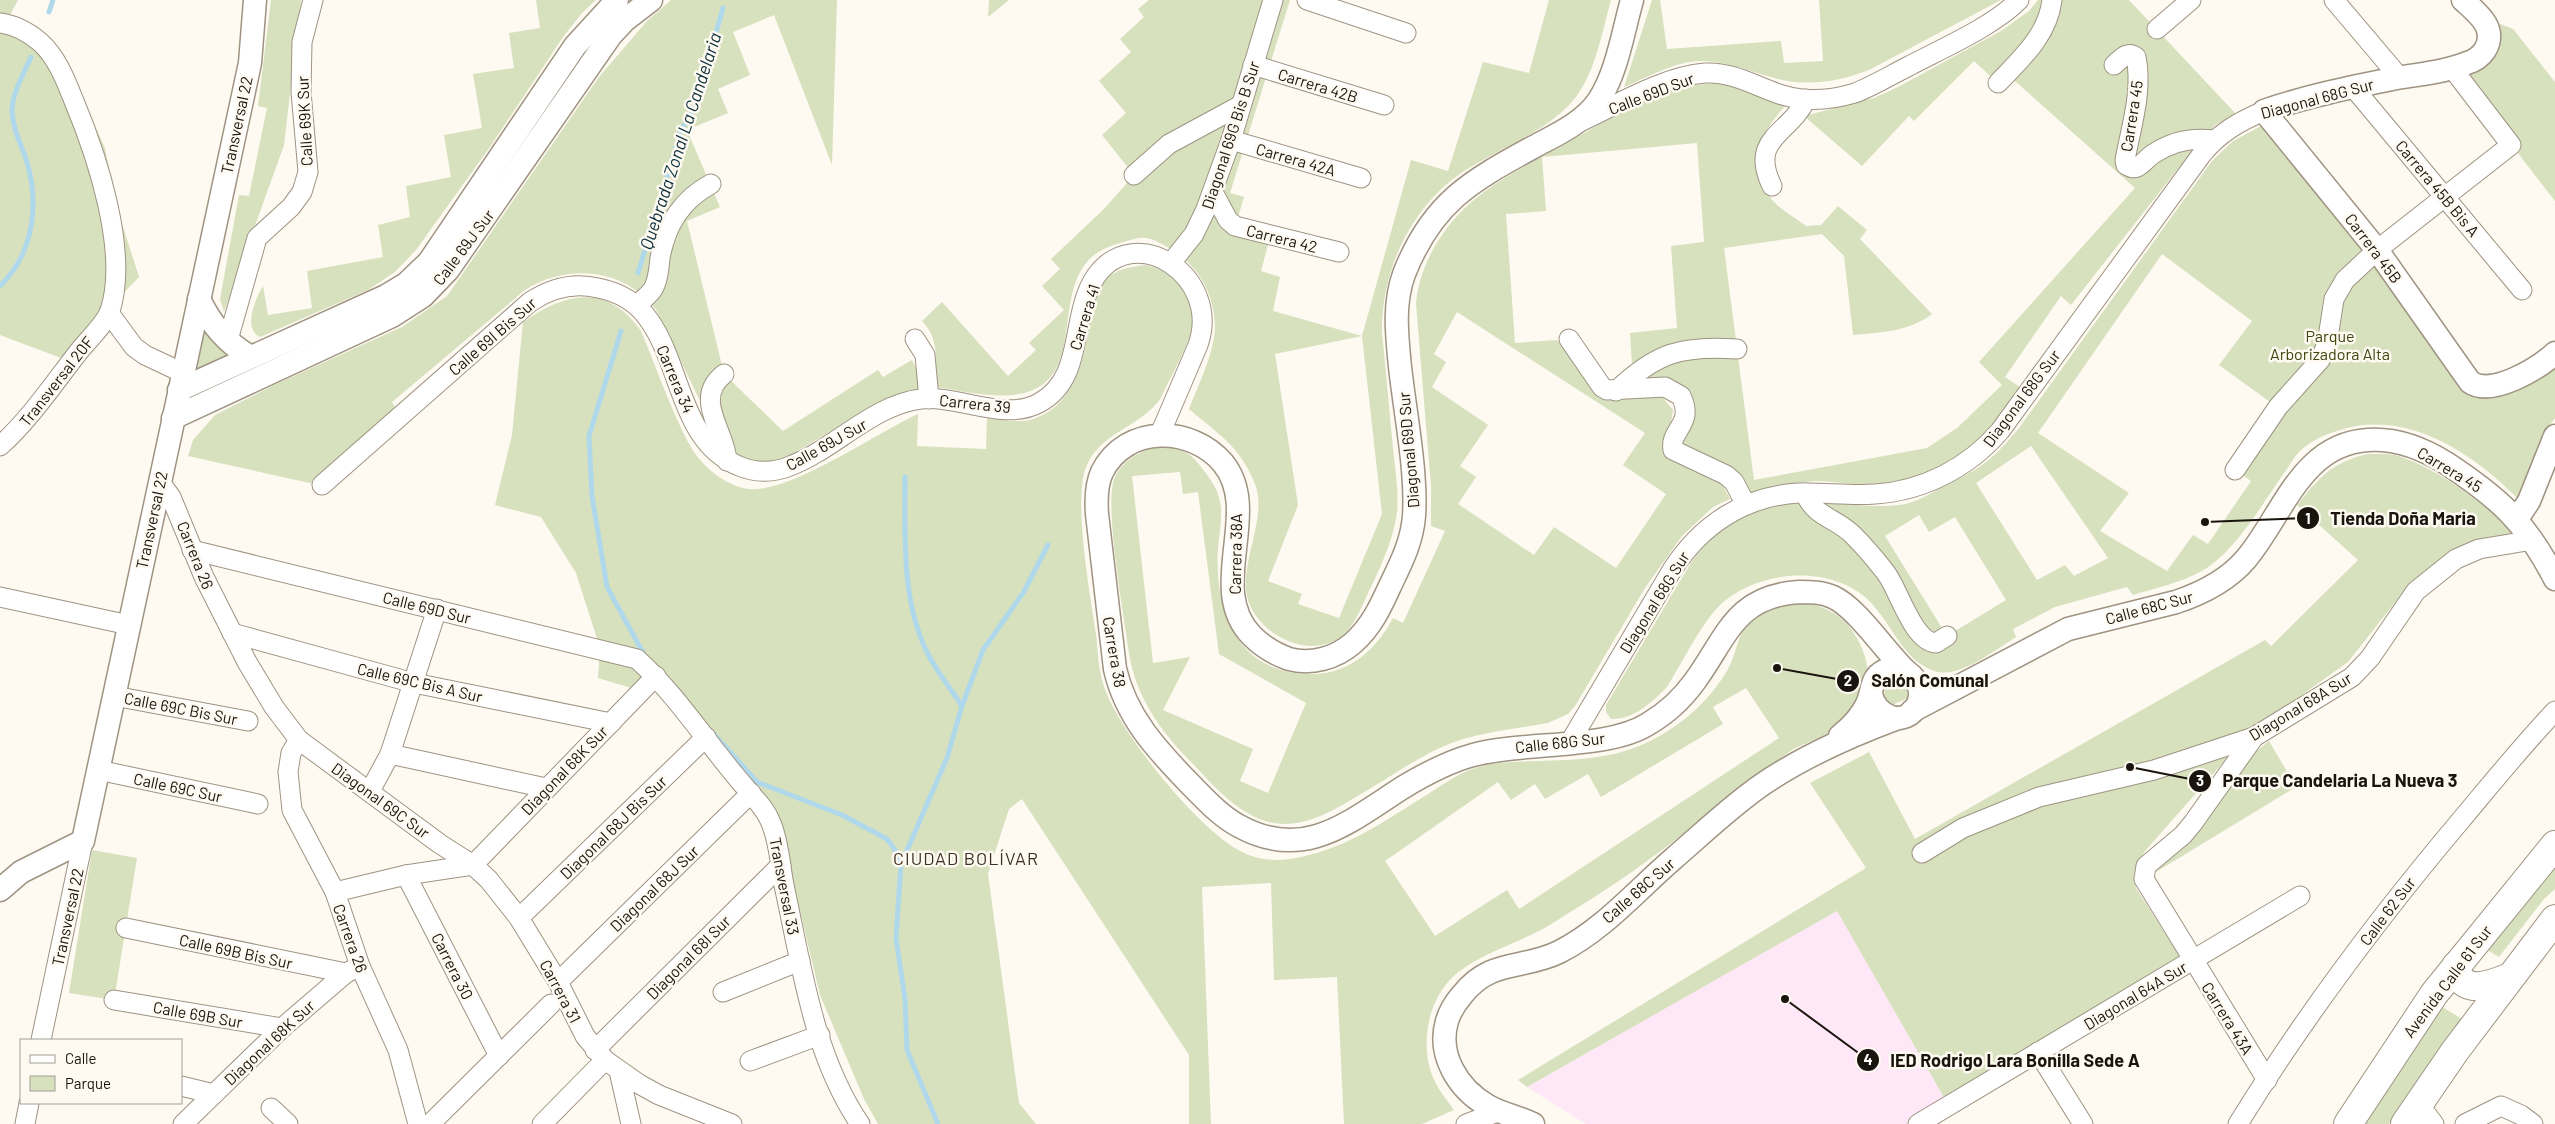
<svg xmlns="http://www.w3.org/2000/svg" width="2555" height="1124" viewBox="0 0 2555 1124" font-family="Barlow,sans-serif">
<rect width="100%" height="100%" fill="#fef9f1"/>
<!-- education -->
<path fill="#fee8f7" d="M1837,911L1946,1101L1907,1124H1586L1527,1087Z"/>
<!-- green -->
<g fill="#d7e1be" fill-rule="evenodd">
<path d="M0,0H18L8,19L40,30L62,53L105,148L116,205L139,277L61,358L0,335Z"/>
<path d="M271,0H301L284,145L224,312L220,299L239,195L249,196L267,108L258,106Z"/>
<path d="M536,0H596L582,13L563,37L490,147L416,250L395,272L368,290L260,337C242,328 256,298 263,286L268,315L312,308L307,271L383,257L378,225L410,217L406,186L451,177L444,135L482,128L473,74L514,68L509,33L540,28Z"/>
<path d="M671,0H837L832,165L774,15L733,32L750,75L718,89L728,113L687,130L720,207L687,221L724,374L783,431L878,370L883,377L912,360L918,372L921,390L889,397L782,460L771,463L755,462L738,455L717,436L656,310C625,268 567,263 525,290L392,402L395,407L314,484L188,456L193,440L215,415L276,384L402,327L447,296L599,77L647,21Z"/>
<path d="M989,0H1009L988,17Z"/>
<path d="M1149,0H1290L1230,193L1244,197L1236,224L1271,234L1261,271L1280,277L1273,311L1362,336L1411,160L1448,171L1483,62L1529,73L1549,0H1611C1601,35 1595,78 1569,105C1545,131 1500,149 1469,168C1414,201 1381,268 1382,332C1386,370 1389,409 1393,448C1395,469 1399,491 1397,512C1394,537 1383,561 1373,583C1365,598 1359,617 1348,630C1318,665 1256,637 1247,596C1240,560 1268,518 1255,484C1240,446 1219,435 1189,409C1198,386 1215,351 1215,326C1214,292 1197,263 1167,247C1160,243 1154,239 1146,238C1137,237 1129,241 1120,243C1112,245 1100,250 1093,256C1055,288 1080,359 1042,385C1013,405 967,391 935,387C936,363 940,339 922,321L942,302L1008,376L1036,350L1029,343L1064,310L1042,286L1060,269L1051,259L1104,209L1134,175L1102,135L1126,113L1099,81L1131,52L1120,39L1144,17L1138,9ZM1362,336L1382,514L1339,618L1298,604L1302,594L1268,581L1298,505L1275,354Z"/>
<path d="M1652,0H1660L1667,49L1781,41L1784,63L1823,61L1819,0H2001L1869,70C1840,81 1812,86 1782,80C1756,74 1731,62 1704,61C1676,60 1649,77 1624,87Z"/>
<path d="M2038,0H2129L2236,114L2215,125L2191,152L2071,305L2061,296L2005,377L2020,387C2002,415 1976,448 1947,464C1924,477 1889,484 1863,484C1848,485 1832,481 1817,481C1793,482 1770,488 1747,495L1686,447L1683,442L1686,391C1668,375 1655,380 1633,382L1630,333L1677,328L1671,246L1704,242L1697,143L1542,157L1546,211L1506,214L1515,343L1557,340L1596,389L1663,398L1673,410L1670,429L1678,462L1720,480L1730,499L1713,507L1682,536L1645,588L1575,706L1568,714L1548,723C1516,729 1479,732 1449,744C1424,754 1399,771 1376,785C1338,807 1296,840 1251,815C1228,803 1210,782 1193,764C1160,731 1134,695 1128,647C1124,616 1103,500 1115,477C1127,451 1167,437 1191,456C1200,464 1210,478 1216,489C1225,508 1220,527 1218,547C1214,614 1238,676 1315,674C1351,673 1377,648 1393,618L1403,623L1445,531L1431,526V486L1416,304C1419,269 1437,236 1462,211C1489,184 1527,165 1560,147C1605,122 1653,88 1705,84C1733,81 1759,95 1785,106C1760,133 1747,163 1770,197C1777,208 1796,218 1806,226L1821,225L1838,206L1867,230L1860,239L1932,314C1908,332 1882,332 1853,335L1844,256L1822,234L1724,248L1754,480L1927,448L1957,428L2002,385L1979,362L2135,188L2007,74L1998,83L1974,61L1914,121L1909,116L1862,166L1804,116L1874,98L1898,87L2001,31L2029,11ZM1457,312L1645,433L1623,465L1666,494L1616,568L1554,527L1534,555L1458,504L1476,477L1460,466L1488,425L1432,387L1446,362L1434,354ZM1180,472L1183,494L1198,492L1219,654L1306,703L1268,793L1240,781L1253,749L1163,710L1190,657L1153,663L1132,476Z"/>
<path d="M2500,24L2513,29L2555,82V201L2459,77C2487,63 2503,59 2500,24Z"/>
<path d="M2263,125L2343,224L2437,352L2482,397C2509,399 2533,377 2555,362V418L2540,440L2518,499C2472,452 2406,409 2340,430C2326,434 2310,441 2300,451C2293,458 2288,468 2282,476C2261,506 2240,543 2211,565C2189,581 2159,587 2133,595L2127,587L2055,607L2013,629L2016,637C1997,649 1961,677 1938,672C1905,664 1894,628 1873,605C1837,564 1761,568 1721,604C1702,622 1682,663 1667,687C1652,702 1634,720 1611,719L1606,712V705L1692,561C1727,516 1767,499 1824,502C1849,504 1875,508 1900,505C1914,503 1926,496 1939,489C1979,469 1990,463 2019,428L2212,161L2233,141ZM2162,254L2252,321L2219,365L2277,407L2235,470L2251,481L2208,544L2193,535L2167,571L2100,531L2129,493L2038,433ZM2031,446L2108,558L2074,576L2065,565L2037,580L1976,483ZM1919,515L1929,532L1955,517L2006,600L1947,636L1885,536Z"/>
<path d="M1145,265C1175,271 1199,295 1192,328C1189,345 1169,380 1161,398C1140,428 1097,433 1085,470C1074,506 1090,594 1096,634C1098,650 1098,668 1103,683C1115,728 1200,832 1242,852C1258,860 1273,861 1290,859C1343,851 1381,823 1425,796C1441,786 1457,774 1475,768C1494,761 1518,762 1539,761C1599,759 1636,757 1686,718C1703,704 1722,683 1731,663C1742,635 1739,622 1770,607C1795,595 1830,605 1848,625C1863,643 1876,676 1862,698C1859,704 1853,709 1848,714C1844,719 1839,726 1834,730C1820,739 1803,743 1789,752C1736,792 1684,835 1629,874C1605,891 1578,907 1553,923C1522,943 1471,955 1448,982C1427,1006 1421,1046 1432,1075C1437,1088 1446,1099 1454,1110L1422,1124H1344L1337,977L1274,980L1271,883L1202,887L1211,1124H1189V1055L1022,799L1009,809L988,874L1019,1103L1036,1124H878L864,1099L820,995L783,840L651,671L631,688L598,678L600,648L576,573L541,517L495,505L512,435L523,322C566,292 607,283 641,331C656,367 670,407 688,442C699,464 724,486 749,489C791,493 876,433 918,414L917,446L986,449L987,418C1000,419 1017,423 1030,420C1077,407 1084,355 1092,314C1095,302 1096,288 1106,279C1116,269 1131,267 1145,265ZM1746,688L1779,738L1519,909L1507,890L1435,936L1385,861L1498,782L1511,800L1535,784L1545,799L1588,774L1601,797L1723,724L1713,707Z"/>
<path d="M203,330L219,348L237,355L194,374Z"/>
<path d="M2368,454C2377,454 2387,453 2395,455C2439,468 2481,503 2516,532L2463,546L2435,563L2408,586L2348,662L2250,732L2145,851C2137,864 2132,872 2136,888L2183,962L1946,1101L1837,911L1527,1087L1518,1080L1866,868L1810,783L1869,752L1915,839L2265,640L2271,646L2358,560L2297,505C2320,477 2332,462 2368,454Z"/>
<path d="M1887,672L1916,695L1882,709Z"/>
<path d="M2269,741L2296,787L2151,875L2249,757Z"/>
<path d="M92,850L137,858L114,1000L69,993Z"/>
<path d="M2555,861V889L2544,899L2499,957L2484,948Z"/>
<path d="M2439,1005L2462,1019L2421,1074L2389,1124H2359Z"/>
</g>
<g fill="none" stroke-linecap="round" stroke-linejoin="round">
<!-- stream -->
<g stroke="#b0d8eb" stroke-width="5">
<path d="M49,12L53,0"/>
<path d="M638,273L681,130L694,109L723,8"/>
<path d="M0,286C34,253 40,203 26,159C20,142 13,129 12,111C12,93 24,73 31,57"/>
<path d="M621,331L589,436L592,496L607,587L646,658"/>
<path d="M905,477C905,535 901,601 928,654C937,672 951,689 962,706"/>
<path d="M713,733L757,782L842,815L887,839L895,850L901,864L896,938L905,999L907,1050L938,1124"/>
<path d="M901,864L947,758L962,706L983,650L1023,593L1048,545"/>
</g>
<defs>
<g id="minor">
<path d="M1307,0L1406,33"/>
<path d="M2334,0L2400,78"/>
<path d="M0,23C16,25 28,32 40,42C57,57 66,81 74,101C97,156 129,252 110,311C105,324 89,339 80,350C54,383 31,418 0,446"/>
<path d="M2157,29L2191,0"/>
<path d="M1253,65L1384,105"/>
<path d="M2114,65C2121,59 2127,50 2136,57C2143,91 2131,127 2125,160L2126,165C2130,167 2133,169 2137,167C2143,164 2147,158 2153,154C2172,141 2191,137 2214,140"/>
<path d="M1998,83C2021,59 2048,35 2052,0"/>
<path d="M2353,87L2522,290"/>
<path d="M1582,121C1618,104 1665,76 1705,73C1740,71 1768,96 1802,99C1820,101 1838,98 1855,93C1873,86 1891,75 1909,66C1941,49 1994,26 2019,0"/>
<path d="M1231,140L1361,178"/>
<path d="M1134,175L1169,144L1241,105"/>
<path d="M1772,186C1748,137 1791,134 1806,99"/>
<path d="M1213,192L1228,220L1235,226L1339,252"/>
<path d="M1171,263L1194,234L1206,209L1231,140L1273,0"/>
<path d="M637,306C642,300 649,295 653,289C658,281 659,268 660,258C666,225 681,200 711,184"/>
<path d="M109,313L134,347L145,355L183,373"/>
<path d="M915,339L925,355L929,399"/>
<path d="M1569,339L1602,387L1607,390L1665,387L1681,396C1695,425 1669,429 1673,450L1726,475L1734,482L1746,505"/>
<path d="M228,340L257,238L291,207L302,192L308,172L301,92L302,42L313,0"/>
<path d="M724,374C692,399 726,432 727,461"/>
<path d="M1616,391C1656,353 1681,345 1737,349"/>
<path d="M2235,470L2278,407L2320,360L2327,344L2334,299L2345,280L2377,250L2511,145L2452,68"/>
<path d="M160,482L171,497L204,577L247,662L274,707L299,740L440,844L473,865L489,880L519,918L558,982L585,1036L605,1060L639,1084L659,1095L732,1124"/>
<path d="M322,485L530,302C551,288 573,282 598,288C618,292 637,302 649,320C682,366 680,442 739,466C755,473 774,473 790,466C835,449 872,405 921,399C959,395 1004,422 1039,403C1086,378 1069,315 1096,276C1136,220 1222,277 1198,345L1160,434"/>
<path d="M1805,493C1815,518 1835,517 1853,535C1865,547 1876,560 1886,573C1899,590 1913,642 1936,643L1947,636"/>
<path d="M192,550L637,659C679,697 708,745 745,787C755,800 765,807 771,823C780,844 780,868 785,890C802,969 814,1056 860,1124"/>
<path d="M0,597L129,625"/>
<path d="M232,633L414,683L611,723"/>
<path d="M114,696L248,721"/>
<path d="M2254,737L2193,823L2183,835L2146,866L2144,879L2267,1080"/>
<path d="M299,740L291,753L288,772L292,810L335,892L360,966L398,1050L418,1124"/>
<path d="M1570,742L1672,570C1701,525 1744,496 1799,493C1824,492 1849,496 1875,494C1923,491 1968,468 2000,431L2202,154C2219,133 2240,121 2264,111"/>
<path d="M390,754L546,788"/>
<path d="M98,770L258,804"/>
<path d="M370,791L390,754L437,609"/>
<path d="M1922,853L1963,828L2039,797L2154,770L2254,737L2352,677L2370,658L2416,591L2456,559L2479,549L2533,540"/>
<path d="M473,865L656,676"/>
<path d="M406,875L499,1056"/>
<path d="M335,892L406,875L473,865"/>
<path d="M519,918L706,737"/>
<path d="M126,928L346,973"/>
<path d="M558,982L751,793"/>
<path d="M723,992L800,961"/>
<path d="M114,1000L282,1028"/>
<path d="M41,1040L83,841"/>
<path d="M595,1050L781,865"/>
<path d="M2038,1052L2083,1124"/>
<path d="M750,1061L820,1035"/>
<path d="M619,1071L631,1124"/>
<path d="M181,1086L214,1094"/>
<path d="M2418,1103L2434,1124"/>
<path d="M271,1108L288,1124"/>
<path d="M25,1124L29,1103"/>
<path d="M183,1124L282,1028L346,973L360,966"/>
<path d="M430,1124L551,1004"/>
<path d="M542,1124L605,1060"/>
<path d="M1466,1124L1500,1111"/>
<path d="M1918,1124L2300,896"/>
<path d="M2238,1124C2304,1017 2380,916 2461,820C2492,783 2522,746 2555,711"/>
<path d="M2465,1124L2501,1106L2521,1115L2533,1124"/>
</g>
<g id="tertiary">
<path d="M1632,0C1623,32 1617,72 1599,100C1585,121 1560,133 1539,144C1473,180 1433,200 1404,274C1393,304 1397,336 1400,367C1405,412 1417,472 1414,516C1412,542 1401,563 1390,586C1380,608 1371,627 1353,643C1336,658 1311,665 1289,659C1275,654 1262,646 1252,636C1205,588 1263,512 1223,463C1192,426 1126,424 1102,472C1096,485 1096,500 1097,514L1115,669C1126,717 1157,750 1190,784C1205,799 1220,816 1239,826C1304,862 1349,822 1402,788C1425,774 1447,762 1473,755C1524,741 1607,750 1648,724C1667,713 1682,699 1695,681C1727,637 1735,596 1799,592C1811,592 1822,592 1833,597C1857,608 1885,651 1906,671"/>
<path d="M2463,0C2477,13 2498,28 2485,50C2481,56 2474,61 2467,63C2446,72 2420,74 2397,78C2352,87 2307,96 2264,111L2377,250L2470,382C2491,397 2538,369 2555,353"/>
<path d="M199,299C211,324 226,343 251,357"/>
<path d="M179,390L386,296L406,284L429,262L575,46L617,0"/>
<path d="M173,418L392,316L423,296L448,270L611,35L625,20L651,0"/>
<path d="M2517,519L2529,501L2555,436"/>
<path d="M1912,711L2068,629L2176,602C2203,593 2228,580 2246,559C2283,515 2301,444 2368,440C2397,438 2422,448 2446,463C2499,498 2526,522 2555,579"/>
<path d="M1840,736C1851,727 1861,717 1867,704C1873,692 1870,678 1884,671C1904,661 1927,683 1918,704C1906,729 1875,717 1871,694"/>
<path d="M0,890L21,872L83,841L250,63L255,0"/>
<path d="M1533,1124C1519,1117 1502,1114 1488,1106C1458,1089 1437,1055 1447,1021C1450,1011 1456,1002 1462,995C1491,958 1523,970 1559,952C1603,930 1637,890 1673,859C1702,834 1731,806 1763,784C1804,756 1852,735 1898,718"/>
</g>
<g id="primary">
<path d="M2456,966C2460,997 2491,985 2510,977"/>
<path d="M2348,1124L2434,994L2555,845"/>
<path d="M2405,1124L2455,1051L2555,919"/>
</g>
</defs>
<!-- minor casing -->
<use href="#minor" stroke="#9f9382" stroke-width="21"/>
<!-- tertiary casing -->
<use href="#tertiary" stroke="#9f9382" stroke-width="25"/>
<!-- primary casing -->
<use href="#primary" stroke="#9f9382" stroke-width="30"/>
<!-- minor -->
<use href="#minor" stroke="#fff" stroke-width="19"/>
<!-- tertiary -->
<use href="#tertiary" stroke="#fff" stroke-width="22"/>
<!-- primary -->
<use href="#primary" stroke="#fff" stroke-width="28"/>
</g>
<g text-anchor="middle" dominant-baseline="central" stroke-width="5" stroke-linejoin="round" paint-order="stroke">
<!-- street labels -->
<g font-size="16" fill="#19140e" stroke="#fef9f1">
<text transform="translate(1318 85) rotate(17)">Carrera 42B</text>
<text transform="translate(1651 93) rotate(-21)">Calle 69D Sur</text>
<text transform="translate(2317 98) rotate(-15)">Diagonal 68G Sur</text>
<text transform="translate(2131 116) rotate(-81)">Carrera 45</text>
<text transform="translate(304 121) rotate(-93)">Calle 69K Sur</text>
<text transform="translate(236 125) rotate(-78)">Transversal 22</text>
<text transform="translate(1230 135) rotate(-72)">Diagonal 69G Bis B Sur</text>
<text transform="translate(1296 159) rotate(16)">Carrera 42A</text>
<text transform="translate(2438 188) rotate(50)">Carrera 45B Bis A</text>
<text transform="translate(1282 238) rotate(14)">Carrera 42</text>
<text transform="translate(463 247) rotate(-53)">Calle 69J Sur</text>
<text transform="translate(2374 248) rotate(53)">Carrera 45B</text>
<text transform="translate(1084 317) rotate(-73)">Carrera 41</text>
<text transform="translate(492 336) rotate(-41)">Calle 69I Bis Sur</text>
<text transform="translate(676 379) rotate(67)">Carrera 34</text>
<text transform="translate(56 381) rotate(-52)">Transversal 20F</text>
<text transform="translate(2021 398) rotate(-53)">Diagonal 68G Sur</text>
<text transform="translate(975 403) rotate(6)">Carrera 39</text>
<text transform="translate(826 444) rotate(-29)">Calle 69J Sur</text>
<text transform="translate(1408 450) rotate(-95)">Diagonal 69D Sur</text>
<text transform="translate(2450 469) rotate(31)">Carrera 45</text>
<text transform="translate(151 520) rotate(-78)">Transversal 22</text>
<text transform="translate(1235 554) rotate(-89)">Carrera 38A</text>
<text transform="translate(196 555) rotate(68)">Carrera 26</text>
<text transform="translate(1654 602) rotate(-58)">Diagonal 68G Sur</text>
<text transform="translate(427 607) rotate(14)">Calle 69D Sur</text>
<text transform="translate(2149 607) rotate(-15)">Calle 68C Sur</text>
<text transform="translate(1115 652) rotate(80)">Carrera 38</text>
<text transform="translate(420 682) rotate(13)">Calle 69C Bis A Sur</text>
<text transform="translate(2300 706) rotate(-31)">Diagonal 68A Sur</text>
<text transform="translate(181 708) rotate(11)">Calle 69C Bis Sur</text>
<text transform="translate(1560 742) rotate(-6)">Calle 68G Sur</text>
<text transform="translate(564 770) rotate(-46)">Diagonal 68K Sur</text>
<text transform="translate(178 787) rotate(12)">Calle 69C Sur</text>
<text transform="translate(381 800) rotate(36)">Diagonal 69C Sur</text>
<text transform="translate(613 827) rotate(-44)">Diagonal 68J Bis Sur</text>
<text transform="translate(785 886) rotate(79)">Transversal 33</text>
<text transform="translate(654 888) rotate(-44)">Diagonal 68J Sur</text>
<text transform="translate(1638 890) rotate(-41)">Calle 68C Sur</text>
<text transform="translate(2387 911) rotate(-53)">Calle 62 Sur</text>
<text transform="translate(67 917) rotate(-78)">Transversal 22</text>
<text transform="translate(351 938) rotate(70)">Carrera 26</text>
<text transform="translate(236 951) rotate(12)">Calle 69B Bis Sur</text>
<text transform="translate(688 957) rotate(-45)">Diagonal 68I Sur</text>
<text transform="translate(453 966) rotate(63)">Carrera 30</text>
<text transform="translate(2447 981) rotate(-53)">Avenida Calle 61 Sur</text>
<text transform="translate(561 991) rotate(62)">Carrera 31</text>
<text transform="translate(2135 995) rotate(-31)">Diagonal 64A Sur</text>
<text transform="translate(198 1014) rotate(10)">Calle 69B Sur</text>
<text transform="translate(2228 1018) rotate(58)">Carrera 43A</text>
<text transform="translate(269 1042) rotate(-43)">Diagonal 68K Sur</text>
</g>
<!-- park labels -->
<g font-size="16" fill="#3b470e" stroke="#fef9f1">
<text x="2330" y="335">Parque<tspan x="2330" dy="18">Arborizadora Alta</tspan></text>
</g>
<!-- water labels -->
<g font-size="18" font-style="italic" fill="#0c303e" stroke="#fef9f1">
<text transform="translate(680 141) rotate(-72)">Quebrada Zonal La Candelaria</text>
</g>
<!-- neighbourhood labels -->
<g font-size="18" letter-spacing="1" fill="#3b3123" stroke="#fef9f1">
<text x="966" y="858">CIUDAD BOLÍVAR</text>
</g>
</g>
<!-- callouts -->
<path fill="none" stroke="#19140e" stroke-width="2" d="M2205 522L2308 518M1777 668L1848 681M2130 767L2200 781M1785 999L1868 1060"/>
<g fill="#19140e" stroke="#fef9f1" stroke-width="2">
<circle cx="2205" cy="522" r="5"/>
<circle cx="1777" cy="668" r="5"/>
<circle cx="2130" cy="767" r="5"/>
<circle cx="1785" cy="999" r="5"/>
<circle cx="2308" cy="518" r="12"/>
<circle cx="1848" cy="681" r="12"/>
<circle cx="2200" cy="781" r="12"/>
<circle cx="1868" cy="1060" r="12"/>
</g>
<g font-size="15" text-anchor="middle" font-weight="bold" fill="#fff">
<text x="2308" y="524">1</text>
<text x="1848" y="686">2</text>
<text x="2200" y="786">3</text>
<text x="1868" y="1065">4</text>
</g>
<g font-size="18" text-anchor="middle" font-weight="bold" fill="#19140e" stroke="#fef9f1" stroke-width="5" stroke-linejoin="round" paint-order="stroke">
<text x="2403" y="525">Tienda Doña Maria</text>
<text x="1930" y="687">Salón Comunal</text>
<text x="2340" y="787">Parque Candelaria La Nueva 3</text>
<text x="2015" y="1067">IED Rodrigo Lara Bonilla Sede A</text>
</g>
<!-- legend -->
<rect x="20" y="1039" width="162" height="65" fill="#fef9f1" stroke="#a29d96"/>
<rect x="30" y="1055" width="25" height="8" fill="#ffffff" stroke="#a29d96"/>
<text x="65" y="1064" font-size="15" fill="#19140e">Calle</text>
<rect x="30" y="1076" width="25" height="15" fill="#d7e1be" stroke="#a29d96"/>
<text x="65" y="1089" font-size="15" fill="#19140e">Parque</text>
</svg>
